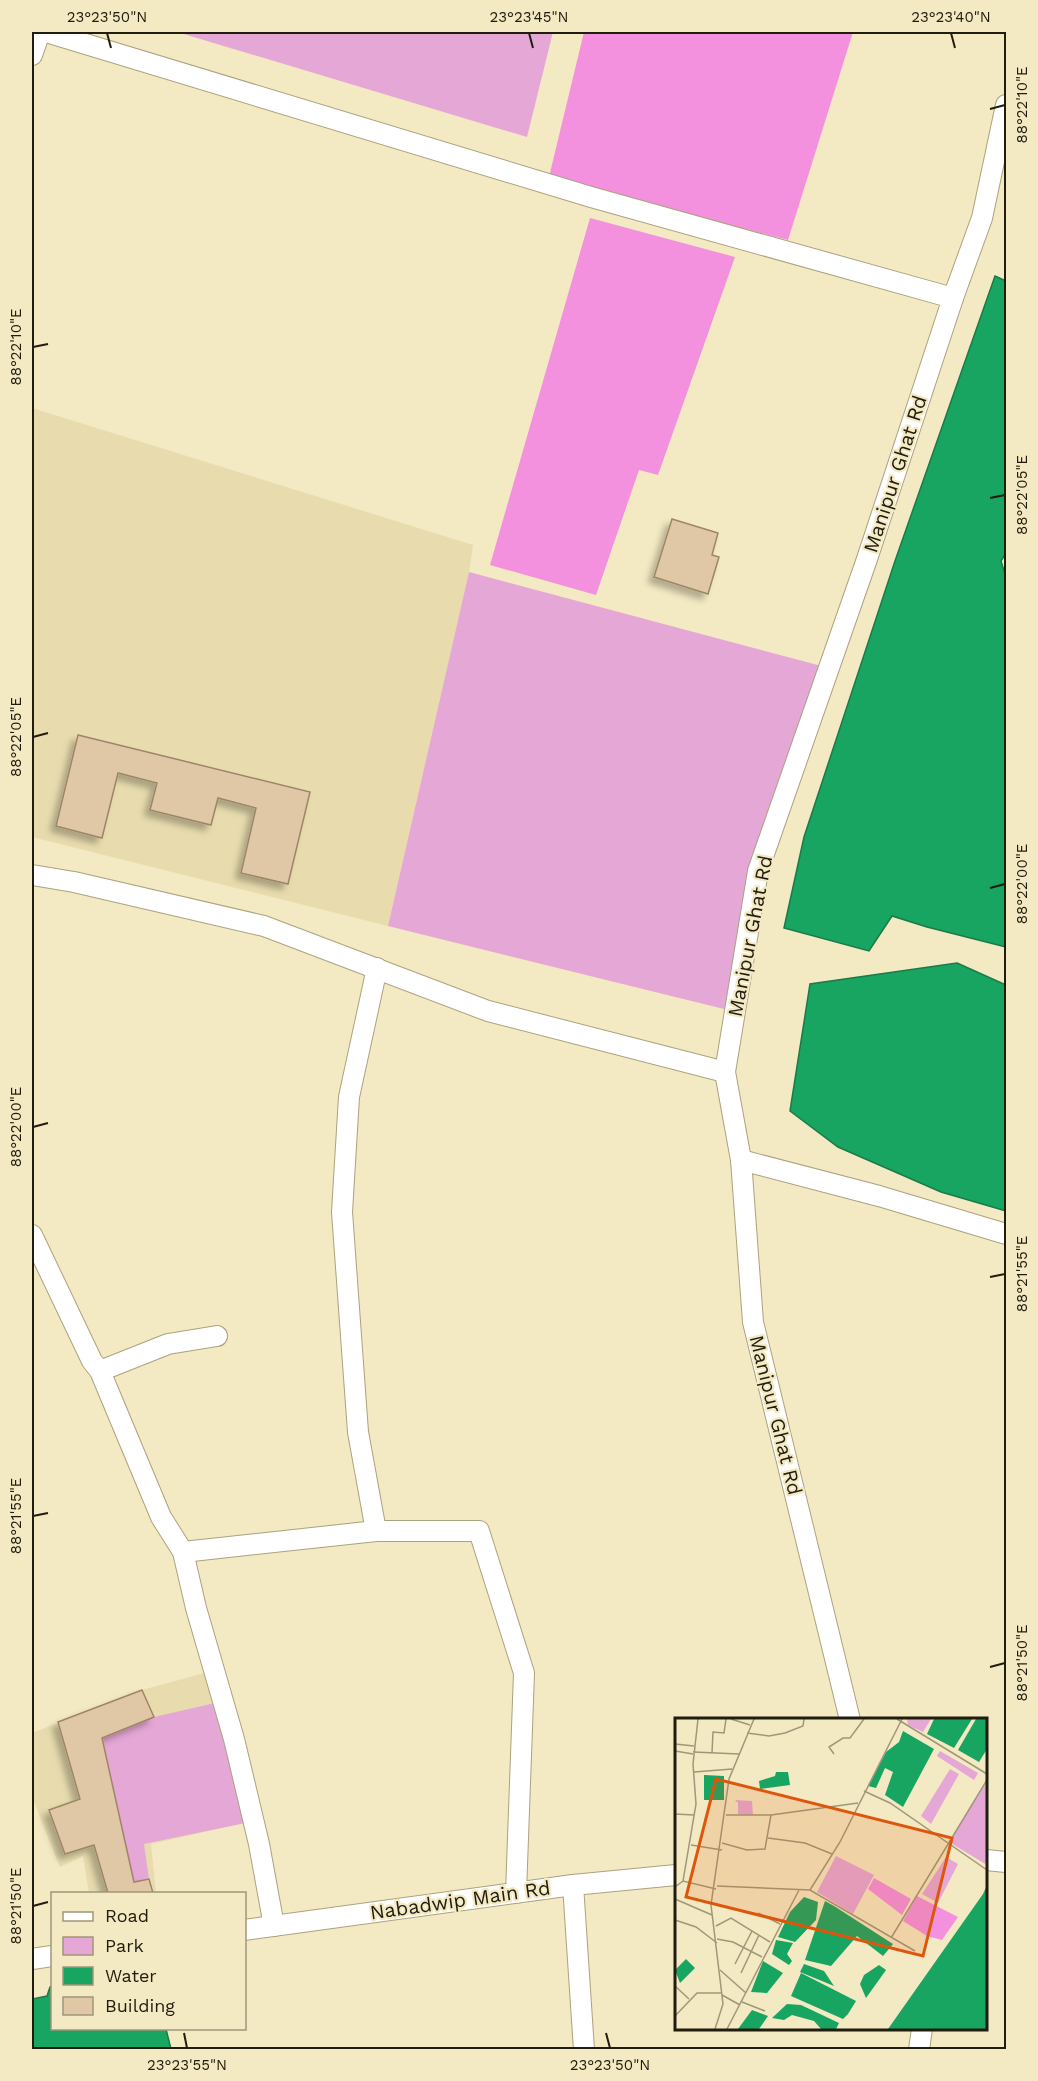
<svg xmlns="http://www.w3.org/2000/svg" width="1038" height="2081" viewBox="0 0 1038 2081" font-family="'Work Sans',sans-serif">
<defs>
<filter id="shadow"><feDropShadow dx="-5.5" dy="5.5" stdDeviation="3" flood-color="#0004"/></filter>
</defs>
<rect width="100%" height="100%" fill="#f3e9c2"/>
<!-- built -->
<g fill="#e8dcae">
<path d="M32,408L473,545L469,572L388,926L32,837Z"/>
<path d="M208,1672L245,1823L151,1844L156,1893H89L83,1856L60,1867L32,1797V1733L142,1690Z"/>
</g>
<!-- green -->
<g fill="#e5a7d6">
<path d="M177,32H553L527,137Z"/>
<path d="M469,572L829,668L758,871L744,964L724,1009L388,926Z"/>
<path d="M215,1703L245,1823L144,1844L149,1879L134,1882L102,1738L154,1717Z"/>
</g>
<!-- forest -->
<g fill="#f391de">
<path d="M584,32H853L788,240L549,177Z"/>
<path d="M590,218L735,257L658,475L639,470L596,595L490,565Z"/>
</g>
<!-- water -->
<g fill="#18a461" stroke="#1a7b48" stroke-width="1.5">
<path d="M995,276L1006,281V553L1001,561L1006,577V947L927,927L892,916L869,951L784,928L804,837L895,561Z"/>
<path d="M957,963L1006,985V1211L941,1192L838,1147L790,1111L810,984Z"/>
<path d="M52,1986V2028L166,2029L171,2049H32V1999L47,1996L50,1987Z"/>
</g>
<!-- building -->
<g fill="#e0c8a7" stroke="#9d8667" stroke-width="1.5" filter="url(#shadow)">
<path d="M672,519L718,533L712,555L719,557L708,594L654,577Z"/>
<path d="M78,735L310,792L288,884L241,873L256,808L218,798L211,825L150,810L157,783L118,773L102,838L56,826Z"/>
<path d="M142,1690L154,1717L102,1738L134,1882L149,1879L153,1893H108L94,1845L65,1854L49,1810L80,1799L58,1722Z"/>
</g>
<g fill="none" stroke-linecap="round" stroke-linejoin="round">
<defs>
<g id="minor">
<path d="M46,32L591,197L953,298"/>
<path d="M32,55L40,32"/>
<path d="M32,875L74,882L264,926L488,1011L725,1072"/>
<path d="M741,1160L879,1196L1006,1234"/>
<path d="M32,1235L92,1361L100,1371L161,1517L183,1552L196,1608L234,1739L259,1844L274,1926"/>
<path d="M100,1371L168,1344L217,1336"/>
<path d="M376,1531L358,1432L342,1212L349,1097L377,968"/>
<path d="M183,1552L376,1531H479L524,1673L516,1893"/>
<path d="M850,1720L753,1322L741,1160L725,1072L758,871L867,559L953,298L982,218L1006,105"/>
<path d="M986,1860L1006,1862"/>
<path d="M573,1885L584,2050"/>
<path d="M244,1930L573,1885L676,1875"/>
<path d="M32,1959L52,1956"/>
<path d="M919,2050L922,2028"/>
</g>
</defs>
<!-- minor casing -->
<use href="#minor" stroke="#aca27e" stroke-width="22"/>
<!-- minor -->
<use href="#minor" stroke="#fff" stroke-width="20"/>
</g>
<!-- ticks -->
<path fill="none" stroke="#201c0e" stroke-width="2" d="M107,33L111,48M529,33L533,48M951,33L955,48M990,109L1005,105M33,347L48,344M990,498L1005,495M33,737L48,733M990,888L1005,884M33,1127L48,1123M990,1277L1005,1274M33,1516L48,1513M990,1667L1005,1663M33,1906L48,1902M184,2033L187,2048M606,2033L610,2048"/>
<g text-anchor="middle" dominant-baseline="central" stroke-width="4.5" stroke-linejoin="round" paint-order="stroke">
<!-- street labels -->
<g font-size="20" fill="#201c0e" stroke="#f3e9c2">
<text transform="translate(895 474) rotate(-72)">Manipur Ghat Rd</text>
<text transform="translate(750 936) rotate(-79)">Manipur Ghat Rd</text>
<text transform="translate(776 1415) rotate(76)">Manipur Ghat Rd</text>
<text transform="translate(460 1900) rotate(-8)">Nabadwip Main Rd</text>
</g>
</g>
<!-- overview -->
<g transform="translate(675 1718)">
<rect width="312" height="312" fill="#f3e9c2"/>
<path d="M232,1H256L248,14L233,7ZM265,33L303,55L299,62L262,38ZM275,51L284,56L256,106L246,98ZM312,64V147L274,124ZM60,82L77,83L78,97L63,96V85ZM161,138L199,157L178,196L142,174ZM271,139L283,146L263,185L247,176Z" fill="#e5a7d6"/>
<path d="M199,160L236,181L227,197L193,171ZM242,178L283,199L267,222L252,218L228,203Z" fill="#f391de"/>
<path d="M259,1H297L279,30L252,16ZM301,1H312V31L304,44L283,32ZM228,13L259,31L228,89L210,77L218,54L210,50L201,70L193,68L211,34L224,24ZM101,54H113L115,67L85,71L84,63L100,58ZM29,57L49,58V82H29ZM312,167V311H213L308,176ZM129,179L143,184L141,202L120,224L103,219L115,194ZM150,183L159,188L218,226L208,238L182,218L156,248L130,242ZM101,222L118,225L112,236L117,243L114,247L97,236ZM11,241L20,250L5,265L0,252ZM88,243L108,255L92,275L76,274ZM129,246L149,253L159,268L125,254ZM204,247L211,252L191,280L185,266L189,257ZM126,255L181,283L173,296L168,301L116,278ZM112,286L126,287L164,305L161,311H146L139,303L117,297L109,302L97,300ZM77,292L93,298L84,311H63Z" fill="#18a461"/>
<path fill="none" stroke="#9f977a" stroke-width="1.5" d="M56,1L75,7M222,1L312,56M72,15L94,18L110,15L128,8L129,1M0,26L19,28M0,33L18,36M18,34L64,36M37,35L38,14L49,15L51,1M159,36L154,29L168,20H175L189,1M19,54L57,51M189,73L215,85L312,152M0,96L19,97M51,97H96L183,85M93,120L130,125L157,136M47,125L72,132L90,131L96,97M16,127L47,132M8,163L21,86L18,46L23,1M42,168L135,172L240,233M0,169L8,163L41,171M135,172L165,124L227,1M0,181L37,197M83,195L105,206M0,202L21,209L42,225M41,208L56,200L95,224M216,220L312,62M42,221L58,224L87,239M60,246L77,213M45,252L71,275M66,255L84,217M0,268L14,281M47,277L65,287M67,284L90,293M0,298L22,275H47M40,311L48,286L36,187L54,61L79,1M52,311L124,172"/>
<path fill="#de560c" fill-opacity="0.15" stroke="#de560c" stroke-width="3" d="M41,61L277,120L248,238L11,179Z"/>
<rect width="312" height="312" fill="none" stroke="#201c0e" stroke-width="3"/>
</g>
<!-- border -->
<rect width="1038" height="2081" fill="none" stroke="#f3e9c2" stroke-width="66"/>
<!-- legend -->
<rect x="51" y="1892" width="195" height="138" fill="#f3e9c2" stroke="#9f977a" stroke-width="1.5"/>
<rect x="63" y="1912" width="30" height="9" fill="#ffffff" stroke="#9f977a" stroke-width="1.5"/>
<text x="105" y="1922" font-size="18" fill="#201c0e">Road</text>
<rect x="63" y="1937" width="30" height="18" fill="#e5a7d6" stroke="#9f977a" stroke-width="1.5"/>
<text x="105" y="1952" font-size="18" fill="#201c0e">Park</text>
<rect x="63" y="1967" width="30" height="18" fill="#18a461" stroke="#9f977a" stroke-width="1.5"/>
<text x="105" y="1982" font-size="18" fill="#201c0e">Water</text>
<rect x="63" y="1997" width="30" height="18" fill="#e0c8a7" stroke="#9f977a" stroke-width="1.5"/>
<text x="105" y="2012" font-size="18" fill="#201c0e">Building</text>
<rect x="33" y="33" width="972" height="2015" fill="none" stroke="#201c0e" stroke-width="2"/>
<g font-size="15" text-anchor="middle" fill="#201c0e">
<text x="107" y="22">23°23'50"N</text>
<text x="529" y="22">23°23'45"N</text>
<text x="951" y="22">23°23'40"N</text>
<text transform="translate(1022 105) rotate(-90)" y="5">88°22'10"E</text>
<text transform="translate(16 347) rotate(-90)" y="5">88°22'10"E</text>
<text transform="translate(1022 495) rotate(-90)" y="5">88°22'05"E</text>
<text transform="translate(16 737) rotate(-90)" y="5">88°22'05"E</text>
<text transform="translate(1022 884) rotate(-90)" y="5">88°22'00"E</text>
<text transform="translate(16 1127) rotate(-90)" y="5">88°22'00"E</text>
<text transform="translate(1022 1274) rotate(-90)" y="5">88°21'55"E</text>
<text transform="translate(16 1516) rotate(-90)" y="5">88°21'55"E</text>
<text transform="translate(1022 1663) rotate(-90)" y="5">88°21'50"E</text>
<text transform="translate(16 1906) rotate(-90)" y="5">88°21'50"E</text>
<text x="187" y="2070">23°23'55"N</text>
<text x="610" y="2070">23°23'50"N</text>
</g>
</svg>
